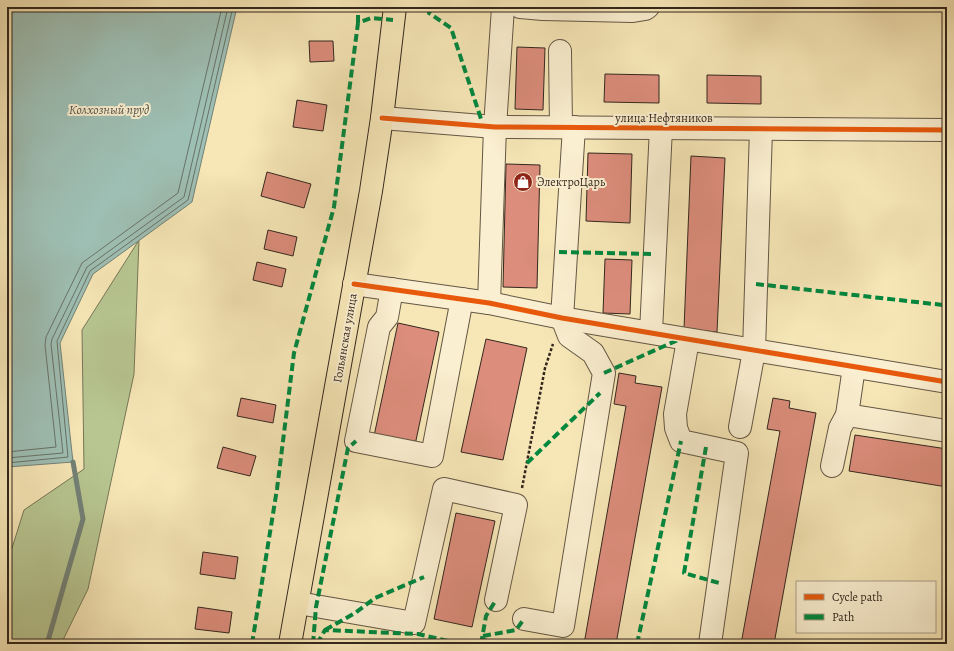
<svg xmlns="http://www.w3.org/2000/svg" width="954" height="651" viewBox="0 0 954 651" font-family="Alegreya,serif">
<rect width="100%" height="100%" fill="#f7e7b7"/>
<filter id="stains"><feTurbulence type="fractalNoise" baseFrequency=".005" numOctaves="4"/><feColorMatrix values="0 0 0 0 .2 0 0 0 0 .09 0 0 0 0 .02 0 0 0 .5 -.17"/></filter>
<radialGradient id="worn" r=".72"><stop offset=".6" stop-color="#630" stop-opacity="0"/><stop offset="1" stop-color="#630" stop-opacity=".3"/></radialGradient>
<!-- green -->
<path fill="#b8c792" stroke="#767758" d="M139,240L134,374L88,589L61,644H7V564L24,510L84,469L82,330Z"/>
<!-- water -->
<path fill="#9ebfb4" stroke="#738278" d="M7,7H237L192,202L93,274L60,343L73,462L7,467Z"/>
<g fill="none" stroke-linecap="round" stroke-linejoin="round">
<!-- shore -->
<g stroke="#687369" stroke-width="1">
<path d="M7,452L56,447L45,345L46,337L82,263L178,193L222,7"/>
<path d="M7,458L63,453L51,344L52,339L87,267L184,197L228,7"/>
<path d="M7,463L68,457L57,341L90,271L188,200L233,7"/>
</g>
<!-- stream -->
<path stroke="#738278" stroke-width="5" d="M47,644L83,519L73,462"/>
</g>
<!-- building -->
<g fill="#dc8d7c" stroke="#33271e">
<path d="M309,41H333L334,61L310,62Z"/>
<path d="M517,47L545,48L543,110L515,109Z"/>
<path d="M605,74L659,75V103L604,102Z"/>
<path d="M707,75L761,76V104L707,103Z"/>
<path d="M297,100L327,105L323,131L293,127Z"/>
<path d="M588,153L632,154L630,223L586,221Z"/>
<path d="M691,156L725,158L717,332L684,329Z"/>
<path d="M506,164L540,165L537,288L503,287Z"/>
<path d="M267,172L311,184L304,208L261,196Z"/>
<path d="M268,230L297,237L293,256L264,249Z"/>
<path d="M605,259L632,260L630,314L603,313Z"/>
<path d="M257,262L286,269L282,287L253,280Z"/>
<path d="M398,323L439,332L415,445L374,436Z"/>
<path d="M486,339L527,348L503,460L461,452Z"/>
<path d="M619,373L636,376L635,383L662,387L616,644H584L626,406L614,404Z"/>
<path d="M241,398L276,405L273,423L237,416Z"/>
<path d="M773,398L790,401L789,408L816,413L774,644H741L780,431L767,429Z"/>
<path d="M855,435L947,449V487L849,471Z"/>
<path d="M223,447L256,456L250,476L217,468Z"/>
<path d="M456,513L495,521L472,627L434,619Z"/>
<path d="M203,552L238,557L235,579L200,574Z"/>
<path d="M198,607L232,612L229,633L195,629Z"/>
</g>
<g fill="none" stroke-linecap="round" stroke-linejoin="round">
<defs>
<g id="minor">
<path d="M520,7L543,9L633,11L645,9L648,7"/>
<path d="M560,51L561,127"/>
<path d="M382,118L495,127L947,130"/>
<path d="M354,284L489,303L562,318L681,338L947,382"/>
<path d="M392,289L387,317L379,327L356,441L432,456L462,299"/>
<path d="M489,303L495,127L503,7"/>
<path d="M651,332L661,128"/>
<path d="M688,340L675,414L676,428L681,441L737,453L710,644"/>
<path d="M854,367L847,415L947,431"/>
<path d="M740,427L754,351L761,129"/>
<path d="M832,466L840,428L847,415"/>
<path d="M298,603L414,623L444,489L516,505L496,600"/>
<path d="M524,619L563,626L604,373L593,353L569,336L562,318L574,127"/>
</g>
<path id="major" d="M290,644L371,191L382,118L395,7"/>
</defs>
<!-- minor casing -->
<use href="#minor" stroke="#645744" stroke-width="24"/>
<!-- major casing -->
<use href="#major" stroke="#33271e" stroke-width="24"/>
<!-- path -->
<path stroke="#33271e" stroke-width="2.5" stroke-dasharray="3 2" stroke-linecap="butt" d="M522,488L545,368L553,344"/>
<!-- minor -->
<use href="#minor" stroke="#faefd0" stroke-width="22"/>
<!-- major -->
<use href="#major" stroke="#f7e7b7" stroke-width="22"/>
<!-- quiet -->
<g stroke="#00873e" stroke-width="4" stroke-dasharray="8 4" stroke-linecap="butt">
<path d="M429,7V13L451,28L483,125"/>
<path d="M358,23V7"/>
<path d="M559,252L655,254"/>
<path d="M756,284L943,305L947,306"/>
<path d="M604,373L680,339"/>
<path d="M943,381L947,363"/>
<path d="M706,447L684,573L719,583"/>
<path d="M527,463L600,393"/>
<path d="M325,630L355,613L375,598L424,577"/>
<path d="M483,636L516,630L524,619"/>
<path d="M482,639L495,644"/>
<path d="M252,644L277,489L294,353L334,207L358,23L371,18L393,20"/>
<path d="M313,644L316,607L348,448L356,441"/>
<path d="M317,644L325,630L418,634L461,644"/>
<path d="M481,644L486,616L496,600"/>
<path d="M637,644L681,441"/>
</g>
<defs>
<g id="cycleway">
<path d="M382,118L495,127L947,130"/>
<path d="M354,284L489,303L562,318L681,338L947,382"/>
</g>
</defs>
<!-- cycleway casing -->
<use href="#cycleway" stroke="#faefd0" stroke-width="8"/>
<!-- cycleway -->
<use href="#cycleway" stroke="#e8590c" stroke-width="5"/>
</g>
<!-- icons -->
<defs>
<symbol id="shop-disc" viewBox="-11 -11 22 22"><circle r="9.5" fill="#8f2418" stroke="#faefd0"/><path d="M-5-2.5h2.3a2.7 3.5 0 0 1 5.4 0H5L5.5 6h-11ZM-1.5-2.5h3a1.5 2.3 0 0 0-3 0Z" fill="#fff"/></symbol>
</defs>
<g fill-rule="evenodd">
<use href="#shop-disc" x="512" y="171" width="22" height="22"/>
</g>
<g text-anchor="middle" dominant-baseline="central" stroke-width="4" stroke-linejoin="round" paint-order="stroke">
<!-- street labels -->
<g font-size="12" fill="#33271e" stroke="#faefd0">
<text x="664" y="118">улица Нефтяников</text>
<text transform="translate(345 338) rotate(-80)">Гольянская улица</text>
</g>
<!-- poi labels -->
<g font-size="12" fill="#33271e" stroke="#faefd0" text-anchor="start">
<text x="537" y="182">ЭлектроЦарь</text>
</g>
<!-- water labels -->
<g font-size="13" font-style="italic" fill="#53554b" stroke="#faefd0">
<text x="109" y="109">Колхозный пруд</text>
</g>
</g>
<!-- margin -->
<rect width="954" height="651" fill="none" stroke="#f7e7b7" stroke-width="24"/>
<rect x="8" y="8" width="938" height="635" fill="none" stroke="#33271e" stroke-width="2"/>
<rect x="12" y="12" width="930" height="627" fill="none" stroke="#33271e"/>
<!-- legend -->
<rect x="796" y="581" width="140" height="52" fill="#faefd0" stroke="#aa9f89"/>
<rect x="804" y="594" width="20" height="6" fill="#e8590c" stroke="#aa9f89"/>
<text x="832" y="601" font-size="12" fill="#33271e">Cycle path</text>
<rect x="804" y="614" width="20" height="6" fill="#00873e" stroke="#aa9f89"/>
<text x="832" y="621" font-size="12" fill="#33271e">Path</text>
<rect width="100%" height="100%" filter="url(#stains)"/>
<rect width="100%" height="100%" fill="url(#worn)"/>
</svg>
